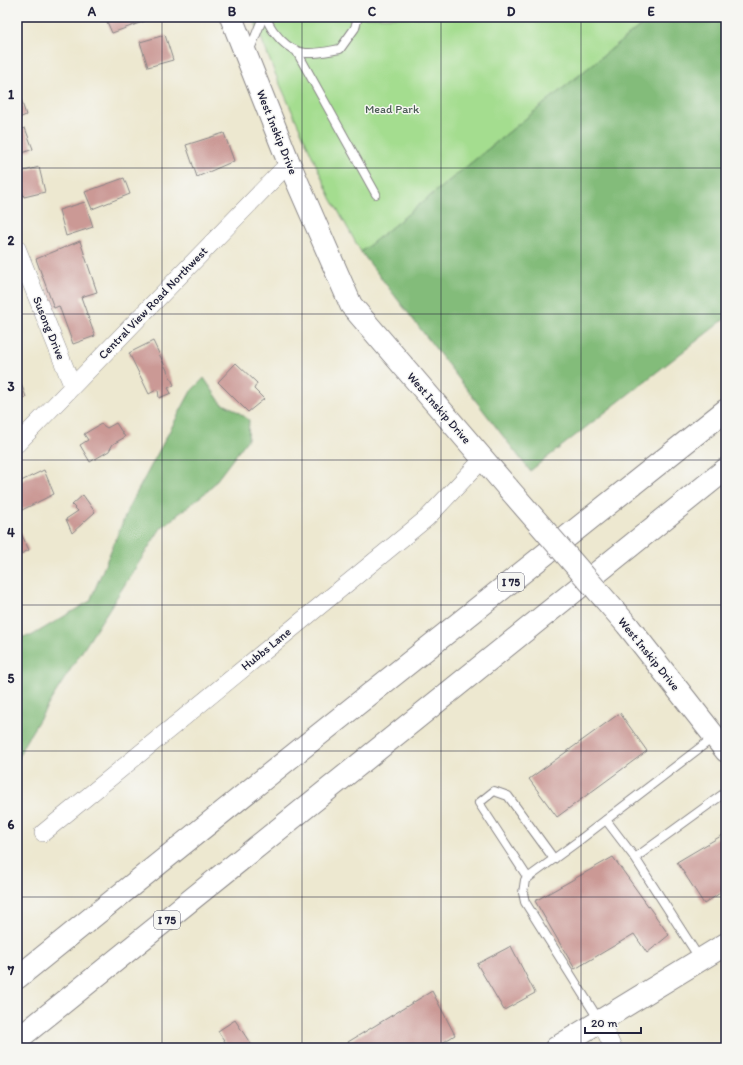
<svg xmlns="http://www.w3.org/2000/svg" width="743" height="1065" viewBox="0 0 743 1065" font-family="Itim,sans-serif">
<rect width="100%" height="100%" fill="#f6f6f2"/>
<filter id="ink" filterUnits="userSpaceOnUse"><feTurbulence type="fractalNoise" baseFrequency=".025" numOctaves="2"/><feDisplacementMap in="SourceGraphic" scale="8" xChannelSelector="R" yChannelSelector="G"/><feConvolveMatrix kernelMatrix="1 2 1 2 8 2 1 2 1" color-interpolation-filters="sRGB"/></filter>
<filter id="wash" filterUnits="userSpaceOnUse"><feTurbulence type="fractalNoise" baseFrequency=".012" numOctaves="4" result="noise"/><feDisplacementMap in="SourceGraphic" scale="16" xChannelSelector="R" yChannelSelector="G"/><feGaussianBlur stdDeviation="0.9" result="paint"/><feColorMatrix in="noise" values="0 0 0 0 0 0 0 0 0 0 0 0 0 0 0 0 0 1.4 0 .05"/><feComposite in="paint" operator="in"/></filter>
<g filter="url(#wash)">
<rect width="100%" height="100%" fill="#ede8d0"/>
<!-- green -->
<path fill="#a4dd8f" stroke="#638065" d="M253,17H651L361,252L331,198L274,71Z"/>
<!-- forest -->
<g fill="#83bc7a" stroke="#526f5a">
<path d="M651,17H726V318L530,471L361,252Z"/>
<path d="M204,378L221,403L234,409L249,420L248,439L210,489L161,528L56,692L23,746L17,763V637L31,636L90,601L129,507L191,391Z"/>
</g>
<g id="blocks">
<!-- building -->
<g fill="#cb9995">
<path d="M105,17H143L145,21L112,33Z"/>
<path d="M165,35L173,60L148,67L140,42Z"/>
<path d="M19,93L26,115L17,119V94Z"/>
<path d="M25,128L33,149L17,155V131Z"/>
<path d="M224,133L234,161L197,177L186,145Z"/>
<path d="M39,167L45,192L24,197L17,173Z"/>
<path d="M124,178L130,194L92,209L85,192Z"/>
<path d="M85,202L93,227L66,236L59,210Z"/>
<path d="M80,241L97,292L81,297L95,336L73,344L59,306L54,308L36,259Z"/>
<path d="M153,341L174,385L168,388L171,393L159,398L158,389L149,394L129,353Z"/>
<path d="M236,363L257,383L254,389L264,399L248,412L218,382Z"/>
<path d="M17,372L26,397L17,400Z"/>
<path d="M116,423L125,437L113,444L109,451L90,462L80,445L88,440L84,434L101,424L107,428Z"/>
<path d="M44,470L54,494L22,510L17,495V483Z"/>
<path d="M83,495L95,512L72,533L66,519L78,511L72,505Z"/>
<path d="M17,525L29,550L17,556Z"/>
<path d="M620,713L647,751L557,817L529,779Z"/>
<path d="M726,833V889L704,904L677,862Z"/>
<path d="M613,857L669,935L647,953L634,934L575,969L535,901Z"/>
<path d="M511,946L535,993L504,1010L477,964Z"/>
<path d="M432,991L455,1035L434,1048H351L348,1042Z"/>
<path d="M235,1020L252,1046L248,1048H229L218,1031Z"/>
<path d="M677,1044L679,1048H668Z"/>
</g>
</g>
</g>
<g filter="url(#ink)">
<use href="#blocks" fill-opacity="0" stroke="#888586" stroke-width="1"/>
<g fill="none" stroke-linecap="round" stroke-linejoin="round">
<defs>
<g id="lane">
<path d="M266,17C270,28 274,32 281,40C299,59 317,53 340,49L355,28L358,17"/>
<path d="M249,52L263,17"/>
<path d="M297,52L376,194"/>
<path d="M606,820L635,858L700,959"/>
<path d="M635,858L726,792"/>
<path d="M528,878L479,803L494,791L508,796L554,859"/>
<path d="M599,1020L525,902L523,893L525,880L577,842L714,737"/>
</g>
<g id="street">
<path d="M17,248L72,385"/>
<path d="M17,444L289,163"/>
<path d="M43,833L427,518L483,459"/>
<path d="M601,1022L613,1048"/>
</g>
<g id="secondary">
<path d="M231,17L289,163L351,305L508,488"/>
<path d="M628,626L726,751"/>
<path d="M556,1048L726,944"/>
</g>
<g id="highway">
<path d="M17,978L296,753L726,410"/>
<path d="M17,1040L726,469"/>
</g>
</defs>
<!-- lane casing -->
<use href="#lane" stroke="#888586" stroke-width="10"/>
<!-- street casing -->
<use href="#street" stroke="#888586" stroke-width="18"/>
<!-- secondary casing -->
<use href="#secondary" stroke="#888586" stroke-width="24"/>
<!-- highway casing -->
<use href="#highway" stroke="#888586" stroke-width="24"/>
<!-- lane -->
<use href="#lane" stroke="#fff" stroke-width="8"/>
<!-- street -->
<use href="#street" stroke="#fff" stroke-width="17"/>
<!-- secondary -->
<use href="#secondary" stroke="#fff" stroke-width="22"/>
<!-- highway -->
<use href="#highway" stroke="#fff" stroke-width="22"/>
<defs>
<path id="secondary-bridge" d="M508,488L628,626"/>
</defs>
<!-- secondary-bridge casing -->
<use href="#secondary-bridge" stroke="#888586" stroke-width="24" stroke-linecap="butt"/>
<!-- secondary-bridge -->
<use href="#secondary-bridge" stroke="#fff" stroke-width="22"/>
</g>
</g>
<!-- grid -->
<path fill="none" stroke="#22223b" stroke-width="1" stroke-opacity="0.55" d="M162,17V1048M302,17V1048M441,17V1048M581,17V1048M17,168H726M17,314H726M17,460H726M17,605H726M17,751H726M17,897H726"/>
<g text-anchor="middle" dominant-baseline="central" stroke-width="3" stroke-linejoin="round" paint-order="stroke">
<!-- shield labels -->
<g fill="#f6f6f2" stroke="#626272" stroke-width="1">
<rect x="498" y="573" width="26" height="18" rx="3"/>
<rect x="154" y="911" width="26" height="18" rx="3"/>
</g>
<g font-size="11" font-weight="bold" fill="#22223b">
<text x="511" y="582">I 75</text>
<text x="167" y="920">I 75</text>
</g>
<!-- park labels -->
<g font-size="12" fill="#495a54" stroke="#f6f6f2">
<text x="392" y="109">Mead Park</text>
</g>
<!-- street labels -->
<g font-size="12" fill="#22223b" stroke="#f6f6f2">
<text transform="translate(277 132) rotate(68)">West Inskip Drive</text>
<text transform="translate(153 303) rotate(-46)">Central View Road Northwest</text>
<text transform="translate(49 328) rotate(68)">Susong Drive</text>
<text transform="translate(439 408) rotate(49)">West Inskip Drive</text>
<text transform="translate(266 649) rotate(-39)">Hubbs Lane</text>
<text transform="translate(649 654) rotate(51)">West Inskip Drive</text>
</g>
</g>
<!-- margin -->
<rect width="743" height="1065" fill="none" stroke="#f6f6f2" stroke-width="44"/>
<!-- scale -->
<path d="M585 1027v6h56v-6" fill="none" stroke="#22223b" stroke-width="2"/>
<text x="591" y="1027" font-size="12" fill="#22223b" stroke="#f6f6f2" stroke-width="3" paint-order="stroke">20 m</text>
<rect x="22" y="22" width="699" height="1021" fill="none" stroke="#22223b" stroke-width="1.5"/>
<g font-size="13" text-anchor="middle" font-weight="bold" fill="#22223b">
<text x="92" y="16">A</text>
<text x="232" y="16">B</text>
<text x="372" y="16">C</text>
<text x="511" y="16">D</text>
<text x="651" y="16">E</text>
<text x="11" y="99">1</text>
<text x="11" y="245">2</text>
<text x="11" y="391">3</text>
<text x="11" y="537">4</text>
<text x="11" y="683">5</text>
<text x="11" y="829">6</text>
<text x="11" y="975">7</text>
</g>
</svg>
